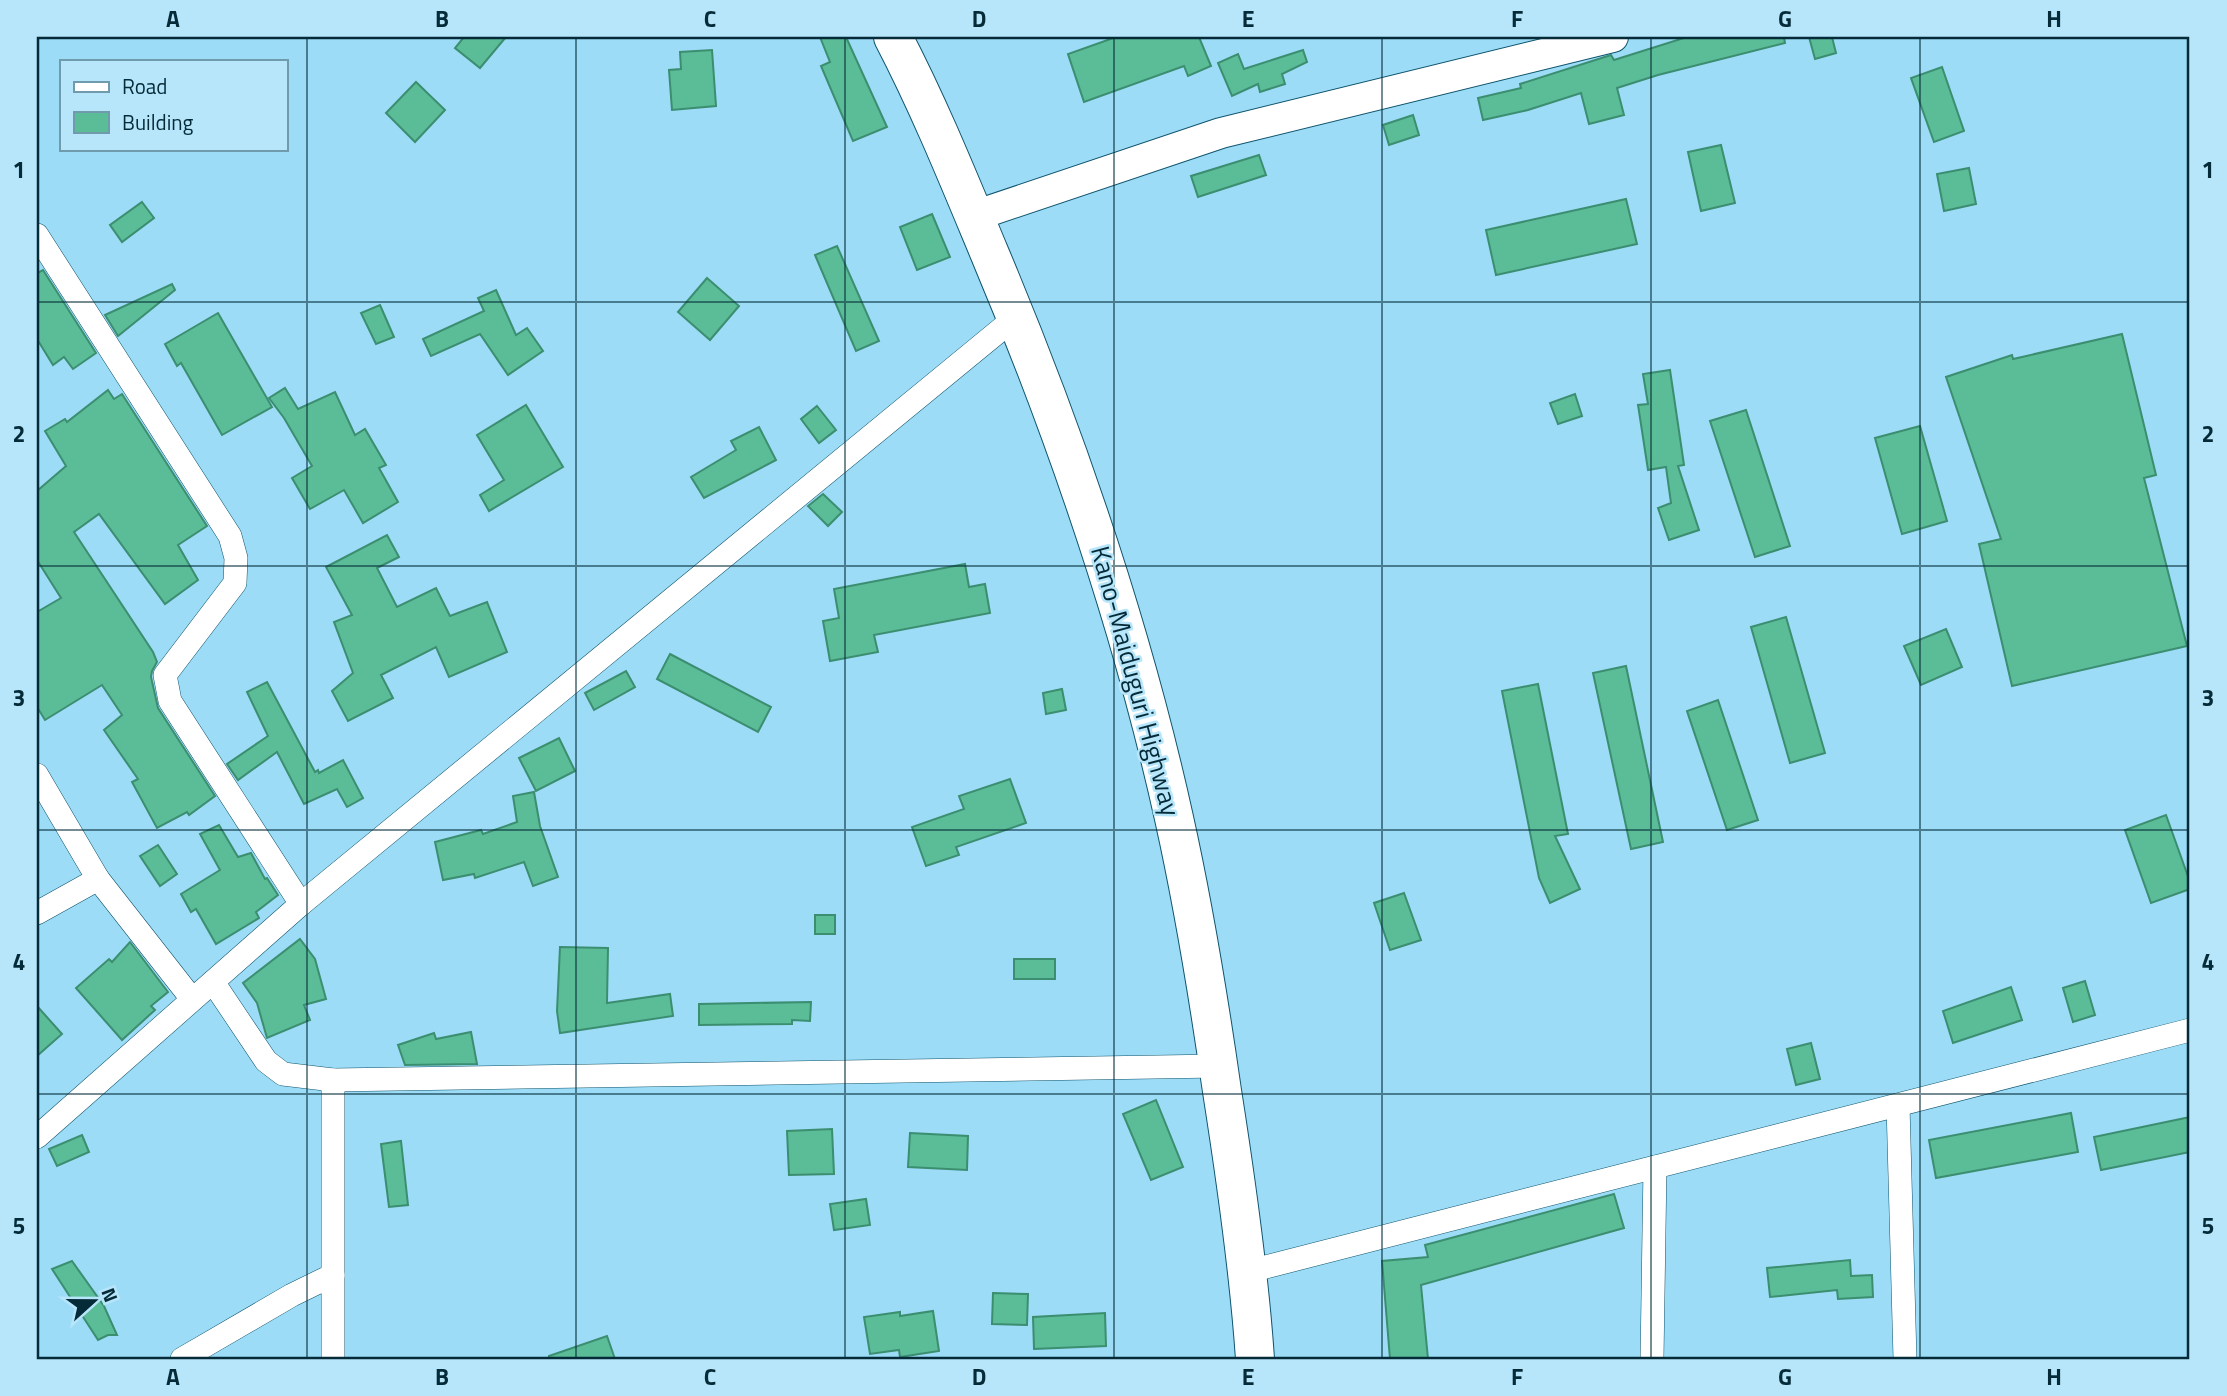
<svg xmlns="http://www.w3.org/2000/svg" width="2227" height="1396" viewBox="0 0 2227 1396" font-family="'Titillium Web',sans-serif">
<rect width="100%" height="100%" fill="#9cdcf7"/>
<!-- building -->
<g fill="#5bbc98" stroke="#3b8e70" stroke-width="2">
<path d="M464,37H506L480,68L455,48Z"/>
<path d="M820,37H846L887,127L853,141L821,66L830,62Z"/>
<path d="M1116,37H1199L1211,66L1188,76L1184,66L1084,102L1068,54Z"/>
<path d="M1687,37H1784L1785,43L1658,75L1617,88L1624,115L1589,124L1581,93L1528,110L1483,120L1478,98L1521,88L1520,84L1611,55L1614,60Z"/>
<path d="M1809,37H1832L1836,53L1815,59Z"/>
<path d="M712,50L716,106L672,110L669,70L681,69L680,52Z"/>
<path d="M1303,50L1307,62L1282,74L1285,84L1260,92L1258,84L1232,96L1218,63L1238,54L1244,69Z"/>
<path d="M1942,67L1964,131L1934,142L1911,78Z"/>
<path d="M416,82L445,110L415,142L386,113Z"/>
<path d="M1413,115L1419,135L1389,145L1383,125Z"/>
<path d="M1721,145L1735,203L1701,211L1688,152Z"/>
<path d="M1259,155L1266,175L1198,197L1191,176Z"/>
<path d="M1969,168L1976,204L1944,211L1937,174Z"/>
<path d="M1626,199L1637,244L1496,275L1486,230Z"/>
<path d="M142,202L154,218L122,242L110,225Z"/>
<path d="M932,214L950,257L917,270L900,227Z"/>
<path d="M837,246L879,341L856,351L815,255Z"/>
<path d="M43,270L96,353L73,369L64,357L53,365L37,339V273Z"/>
<path d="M707,278L739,306L710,340L678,312Z"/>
<path d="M172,284L175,290L118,336L105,315Z"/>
<path d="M496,290L516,335L527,328L543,351L508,375L480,334L431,356L423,339L484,311L478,298Z"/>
<path d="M380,305L394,337L376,344L361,313Z"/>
<path d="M218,313L272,407L222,435L181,363L177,366L165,344Z"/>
<path d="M2122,334L2156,475L2144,478L2187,646L2012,686L1979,544L2001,539L1946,377L2012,355L2013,359Z"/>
<path d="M1670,370L1684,465L1678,466L1699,530L1669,540L1658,508L1671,503L1666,467L1648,470L1638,405L1648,404L1643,374Z"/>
<path d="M285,388L298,409L335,392L355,435L365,429L386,465L379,468L398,502L363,523L344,490L310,509L292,478L312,466L284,418L269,398Z"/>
<path d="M108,390L114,399L122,394L207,526L178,545L198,580L165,604L99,514L74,532L153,652L157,662L152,671L151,677L158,708L215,796L189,815L187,812L157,828L132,782L138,779L104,730L122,715L102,685L45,720L37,707V612L61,598L37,560V491L66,466L45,431L65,419L67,422Z"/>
<path d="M1575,394L1582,416L1558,424L1550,403Z"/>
<path d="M526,405L563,467L489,511L480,495L504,480L477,435Z"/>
<path d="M817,406L836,430L819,443L801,419Z"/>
<path d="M1746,410L1790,546L1755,557L1710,421Z"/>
<path d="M1920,426L1947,521L1902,534L1875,438Z"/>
<path d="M759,427L776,460L704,498L691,477L736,450L731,441Z"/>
<path d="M823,494L842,512L828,526L808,506Z"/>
<path d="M387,535L399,557L377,568L397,607L436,588L450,616L487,602L507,652L449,677L436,647L381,675L393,698L348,721L332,691L353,673L334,622L352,615L326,567Z"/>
<path d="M965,564L969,587L985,584L990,613L874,635L878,652L830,661L823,621L839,618L834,589Z"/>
<path d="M1786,617L1825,753L1790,763L1751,627Z"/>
<path d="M1946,629L1962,667L1921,685L1904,646Z"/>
<path d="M670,654L771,707L758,732L657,679Z"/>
<path d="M1626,666L1663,842L1631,849L1593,673Z"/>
<path d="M626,671L635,687L594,710L585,693Z"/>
<path d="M267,682L315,772L318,770L319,773L343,760L363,798L347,807L337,789L304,804L277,752L238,780L227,764L268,736L247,692Z"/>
<path d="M1538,684L1568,834L1555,836L1580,889L1550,903L1539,878L1502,691Z"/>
<path d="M1062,689L1066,710L1046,714L1043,693Z"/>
<path d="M1718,700L1758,820L1727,830L1687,711Z"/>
<path d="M559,738L575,771L536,791L519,758Z"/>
<path d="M1010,779L1026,823L956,847L959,855L926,866L912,827L964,809L959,796Z"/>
<path d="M534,792L540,826L558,877L533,886L524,862L475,878L474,874L443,880L435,842L481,830L483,834L517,822L513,796Z"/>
<path d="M2166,815L2190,882V889L2151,903L2125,830Z"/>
<path d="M219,825L238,857L251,853L265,879L267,878L278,895L256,912L259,918L216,944L196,909L191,912L181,894L220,870L200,834Z"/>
<path d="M158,845L177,874L160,886L140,856Z"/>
<path d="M1404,893L1421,940L1390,950L1374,903Z"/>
<rect x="815" y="915" width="20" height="19"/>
<path d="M300,939L315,959L326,999L304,1005L310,1020L267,1038L257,1003L243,983Z"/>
<path d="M130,942L168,992L151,1006L155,1010L122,1040L76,988L109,959L112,962Z"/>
<path d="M560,947L608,948L607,1003L670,994L673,1016L560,1033L557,1011Z"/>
<rect x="1014" y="959" width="41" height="20"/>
<path d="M2085,981L2095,1015L2073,1022L2063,988Z"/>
<path d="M2011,987L2022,1020L1953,1043L1943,1011Z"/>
<path d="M811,1002L810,1021L792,1020V1024L699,1025V1004Z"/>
<path d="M37,1006L62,1034L37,1056Z"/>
<path d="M471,1032L477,1064L405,1065L398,1045L434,1033L436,1039Z"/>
<path d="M1811,1043L1820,1079L1796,1085L1787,1049Z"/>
<path d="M1156,1100L1183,1167L1151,1180L1123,1114Z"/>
<path d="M2071,1113L2078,1152L1936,1178L1929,1140Z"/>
<path d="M2190,1117V1152L2101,1170L2094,1137Z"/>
<path d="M832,1129L834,1174L789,1175L787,1131Z"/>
<path d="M910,1133L968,1136L967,1170L908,1167Z"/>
<path d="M82,1135L89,1152L57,1166L49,1149Z"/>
<path d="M401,1141L408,1205L389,1207L381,1144Z"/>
<path d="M1614,1194L1624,1228L1421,1285L1428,1359H1390L1382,1261L1428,1257L1425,1245Z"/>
<path d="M866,1199L870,1225L834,1230L830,1204Z"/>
<path d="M1850,1260L1851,1276L1872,1275L1873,1297L1838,1299L1837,1290L1770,1297L1767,1268Z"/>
<path d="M72,1261L104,1306L117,1335H108L98,1340L52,1269Z"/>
<path d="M993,1293L1028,1294L1027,1325L992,1324Z"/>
<path d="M933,1311L939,1351L900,1357L899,1350L870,1354L864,1317L900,1312V1316Z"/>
<path d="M1105,1313L1106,1346L1034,1349L1033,1317Z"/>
<path d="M607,1336L615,1359H549V1356Z"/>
</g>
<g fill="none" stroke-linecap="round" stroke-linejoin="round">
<defs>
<g id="minor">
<path d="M37,235L230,536L236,558L235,583L165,675L170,701L301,904"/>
<path d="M37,775L98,879L192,999"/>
<path d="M37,913L98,879"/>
<path d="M213,982L266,1061L283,1074L333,1080L1219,1066"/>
<path d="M1898,1105L1905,1359"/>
<path d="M37,1137L301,904L1016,317"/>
<path d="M1246,1272L2190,1030"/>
<path d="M182,1359L292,1295L333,1275"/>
<path d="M333,1359V1080"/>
<path d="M1652,1359L1655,1167"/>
</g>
<path id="tertiary" d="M974,216L1221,133L1613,37"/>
<path id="trunk" d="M893,37C929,106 959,180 989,252C1066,435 1131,624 1174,818C1194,908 1209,1000 1222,1091C1236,1180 1249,1270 1255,1359"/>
</defs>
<!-- minor casing -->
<use href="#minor" stroke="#0f546c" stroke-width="24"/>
<!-- tertiary casing -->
<use href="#tertiary" stroke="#0f546c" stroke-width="32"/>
<!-- trunk casing -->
<use href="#trunk" stroke="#0f546c" stroke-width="40"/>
<!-- minor -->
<use href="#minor" stroke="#fff" stroke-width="23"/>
<!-- tertiary -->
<use href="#tertiary" stroke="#fff" stroke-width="30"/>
<!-- trunk -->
<use href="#trunk" stroke="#fff" stroke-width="38"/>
</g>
<!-- grid -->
<path fill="none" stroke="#062b38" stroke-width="2" stroke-opacity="0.55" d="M307,37V1359M576,37V1359M845,37V1359M1114,37V1359M1382,37V1359M1651,37V1359M1920,37V1359M37,302H2190M37,566H2190M37,830H2190M37,1094H2190"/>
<g text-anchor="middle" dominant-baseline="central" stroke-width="5" stroke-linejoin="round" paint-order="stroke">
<!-- street labels -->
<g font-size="26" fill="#062b38" stroke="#b7e6fb">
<text transform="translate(1136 681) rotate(75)">Kano-Maiduguri Highway</text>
</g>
</g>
<!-- border -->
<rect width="2227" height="1396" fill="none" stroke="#b7e6fb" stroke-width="77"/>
<!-- legend -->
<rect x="60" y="60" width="228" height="91" fill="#b7e6fb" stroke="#709bad" stroke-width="2"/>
<rect x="74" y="82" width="35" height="10" fill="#ffffff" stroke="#709bad" stroke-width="2"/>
<text x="122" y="94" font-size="21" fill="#062b38">Road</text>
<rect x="74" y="112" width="35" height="21" fill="#5bbc98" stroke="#709bad" stroke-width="2"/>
<text x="122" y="130" font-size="21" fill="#062b38">Building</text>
<!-- north arrow -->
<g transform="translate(94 1301) rotate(69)" stroke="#b7e6fb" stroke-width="5" paint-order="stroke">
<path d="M0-5L12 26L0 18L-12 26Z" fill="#062b38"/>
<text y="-10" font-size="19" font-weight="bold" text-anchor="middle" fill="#062b38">N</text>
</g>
<rect x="38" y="38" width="2150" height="1320" fill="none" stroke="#062b38" stroke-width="2.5"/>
<g font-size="23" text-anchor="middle" font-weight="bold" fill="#062b38">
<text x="173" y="27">A</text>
<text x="442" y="27">B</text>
<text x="710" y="27">C</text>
<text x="979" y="27">D</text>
<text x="1248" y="27">E</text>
<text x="1517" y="27">F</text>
<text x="1785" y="27">G</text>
<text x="2054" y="27">H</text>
<text x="19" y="178">1</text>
<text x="2208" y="178">1</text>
<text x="19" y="442">2</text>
<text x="2208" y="442">2</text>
<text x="19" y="706">3</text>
<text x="2208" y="706">3</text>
<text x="19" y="970">4</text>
<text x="2208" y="970">4</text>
<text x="19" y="1234">5</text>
<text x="2208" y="1234">5</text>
<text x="173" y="1385">A</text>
<text x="442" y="1385">B</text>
<text x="710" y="1385">C</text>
<text x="979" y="1385">D</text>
<text x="1248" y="1385">E</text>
<text x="1517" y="1385">F</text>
<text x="1785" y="1385">G</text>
<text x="2054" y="1385">H</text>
</g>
</svg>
